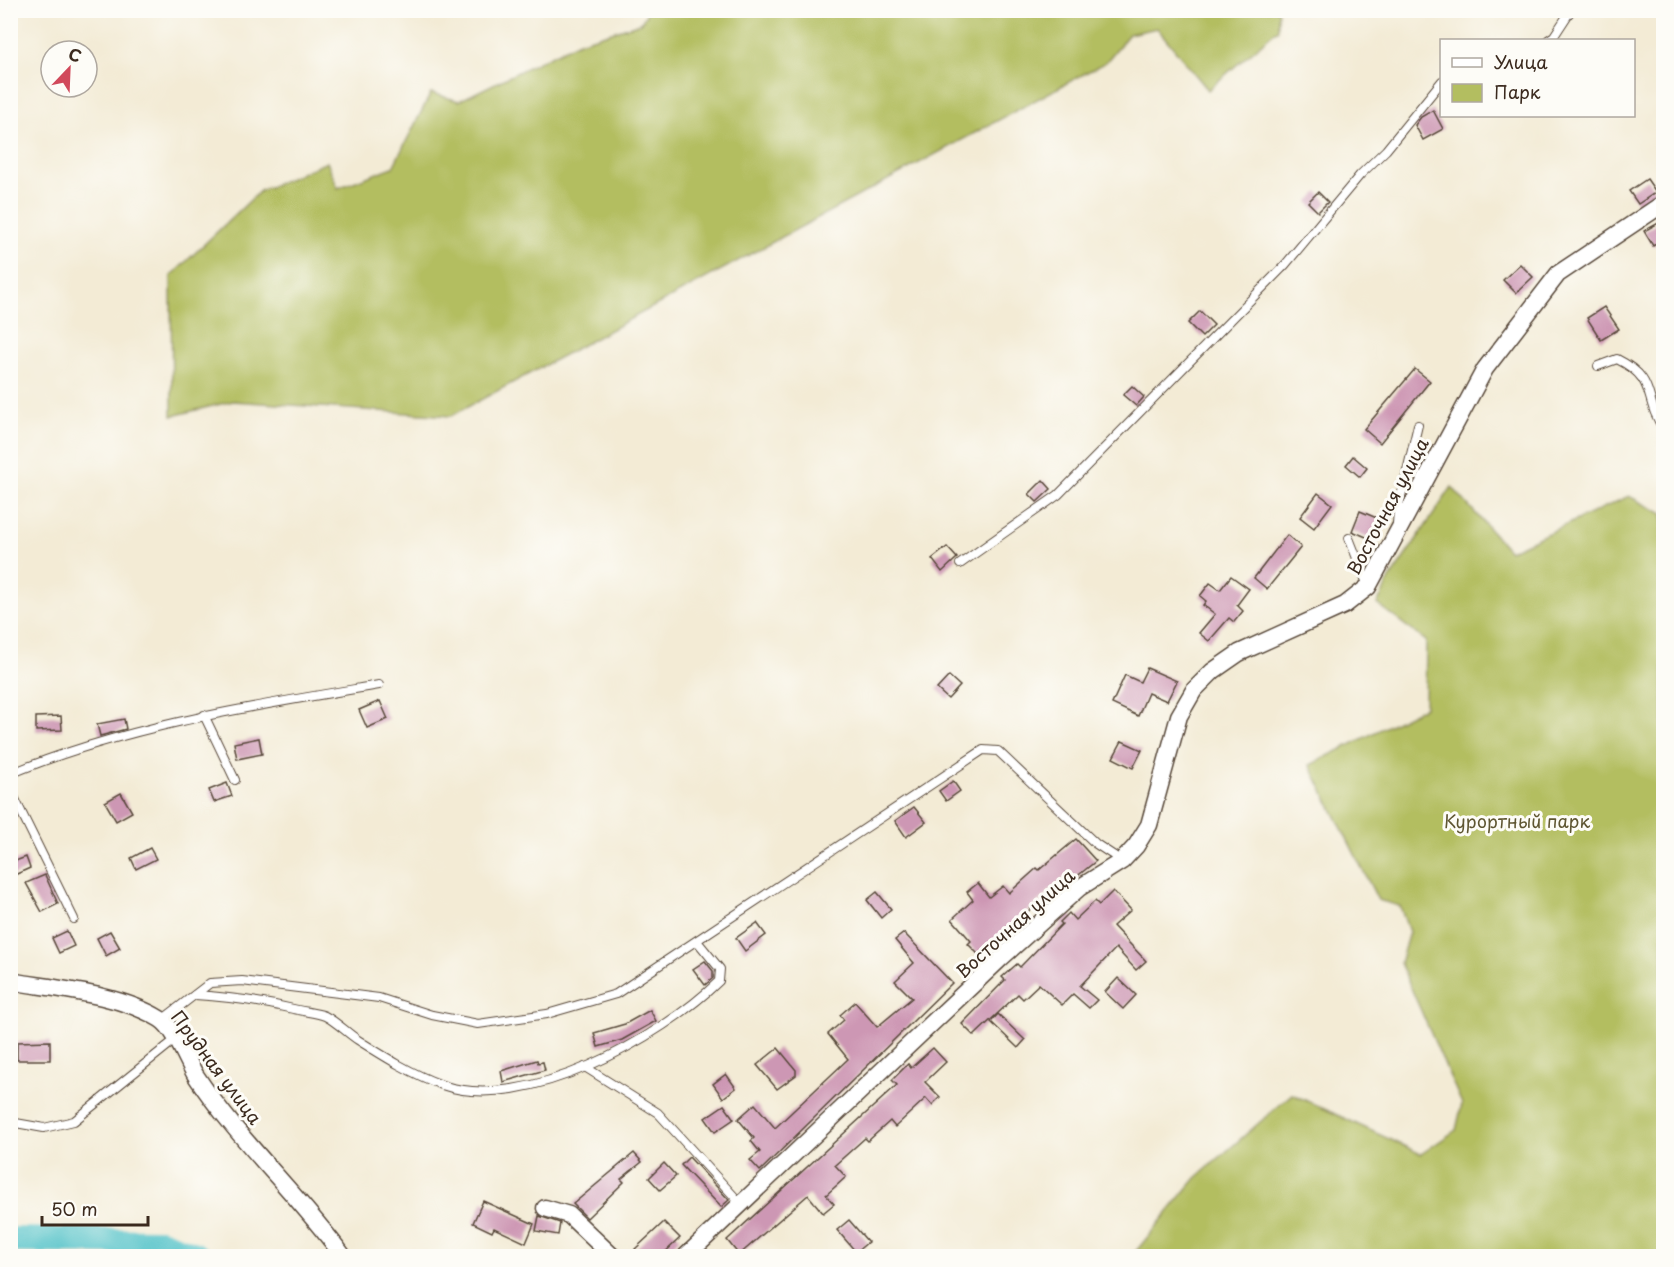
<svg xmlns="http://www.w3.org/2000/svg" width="1674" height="1267" viewBox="0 0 1674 1267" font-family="'Playpen Sans',sans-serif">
<rect width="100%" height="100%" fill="#fdfcf7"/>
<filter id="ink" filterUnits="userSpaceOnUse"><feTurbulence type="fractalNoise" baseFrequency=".0167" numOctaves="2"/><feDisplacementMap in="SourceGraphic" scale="12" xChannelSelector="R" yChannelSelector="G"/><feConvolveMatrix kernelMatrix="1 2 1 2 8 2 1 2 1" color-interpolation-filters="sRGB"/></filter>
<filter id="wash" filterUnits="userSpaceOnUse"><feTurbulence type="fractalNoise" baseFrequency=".008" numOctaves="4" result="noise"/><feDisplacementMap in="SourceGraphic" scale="24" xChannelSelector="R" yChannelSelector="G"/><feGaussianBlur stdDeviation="1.35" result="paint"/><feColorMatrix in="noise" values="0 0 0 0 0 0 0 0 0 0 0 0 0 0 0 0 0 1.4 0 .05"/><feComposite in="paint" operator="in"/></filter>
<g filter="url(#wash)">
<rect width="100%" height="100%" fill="#f3ebd5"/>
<!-- green -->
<g fill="#b3be60" stroke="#77743f" stroke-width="1.5">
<path d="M648,11L1278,10V29L1208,90L1157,28L1129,34L1106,62L451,416L233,401L172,416L171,276L260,191L327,162L338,188L393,167L431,93L459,101L579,42L641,23Z"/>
<path d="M1452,487L1509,551L1629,496L1663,514V1256H1132L1196,1178L1292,1094L1421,1154L1456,1130L1462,1104L1400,963L1409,932L1400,906L1378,900L1310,765L1425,707L1426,641L1377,604L1391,577Z"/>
</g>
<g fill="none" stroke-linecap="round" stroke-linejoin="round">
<!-- river -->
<path stroke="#55c3c9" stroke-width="26" d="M10,1240L160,1242L197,1256"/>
</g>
<g id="blocks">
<!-- building -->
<g fill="#cd97b4">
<path d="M1433,110L1443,129L1423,140L1415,125L1421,117Z"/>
<path d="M1647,179L1656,192L1638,204L1629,191Z"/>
<path d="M1318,192L1328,202L1318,212L1308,202Z"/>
<path d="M1664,220V239L1653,246L1644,231Z"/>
<path d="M1520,264L1533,277L1516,293L1503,280Z"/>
<path d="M1604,307L1619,329L1601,340L1587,318Z"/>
<path d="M1200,311L1214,325L1202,337L1188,323Z"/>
<path d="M1415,369L1430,381L1380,443L1364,429Z"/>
<path d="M1132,386L1144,397L1136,406L1123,395Z"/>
<path d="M1353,456L1367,468L1360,477L1346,465Z"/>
<path d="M1043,480L1051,489L1037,502L1029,494Z"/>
<path d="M1318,493L1332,504L1314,528L1300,517Z"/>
<path d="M1360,511L1379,519L1371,539L1352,531Z"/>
<path d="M1287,535L1301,547L1267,589L1254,578Z"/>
<path d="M947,547L957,558L942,572L932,559Z"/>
<path d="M1231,576L1249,589L1237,605L1243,611L1234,622L1229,618L1209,641L1199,633L1215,614L1203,605L1206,601L1200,596L1210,583L1220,590Z"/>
<path d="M1147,668L1177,681L1167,701L1148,693L1138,716L1112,704L1125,675L1140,682Z"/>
<path d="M949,676L960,686L948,699L937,689Z"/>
<path d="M380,701L388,719L367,728L359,710Z"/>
<path d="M61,716L62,730L36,731V717Z"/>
<path d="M124,719L126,729L100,736L97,724Z"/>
<path d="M259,738L262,754L237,759L234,743Z"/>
<path d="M1122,741L1142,750L1133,768L1113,758Z"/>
<path d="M953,781L960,791L946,801L939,791Z"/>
<path d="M227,783L232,796L214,802L209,790Z"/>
<path d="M121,793L132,812L116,821L105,802Z"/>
<path d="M914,807L926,822L906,837L895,821Z"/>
<path d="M1076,839L1096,861L1070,882L1065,877L980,956L968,944L971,941L952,919L973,900L967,892L978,883L989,897L1003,886L1009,893L1037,868L1039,870Z"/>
<path d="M150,848L156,859L136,869L131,858Z"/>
<path d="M26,857L30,868L10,877V863Z"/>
<path d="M45,875L58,904L42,912L26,883Z"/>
<path d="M1113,891L1131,910L1113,926L1146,961L1136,970L1116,948L1080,986L1097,1000L1089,1008L1073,994L1062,1005L1039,984L1023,999L1018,994L974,1036L962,1024L1005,980L1002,977L1017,964L1020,967L1062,924L1060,922L1069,913L1075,920L1095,901L1099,905Z"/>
<path d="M877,892L891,909L881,918L867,900Z"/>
<path d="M757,923L766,935L745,951L736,938Z"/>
<path d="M67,931L74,946L59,953L52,938Z"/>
<path d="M110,931L120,948L106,956L97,938Z"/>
<path d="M904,933L952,983L760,1171L750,1160L760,1152L751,1141L754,1138L738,1119L755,1104L775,1128L848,1059L828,1034L844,1020L840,1015L855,1002L877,1027L912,998L895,981L914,963L895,940Z"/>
<path d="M705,961L713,971V978L705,985L693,969Z"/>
<path d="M1118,978L1136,995L1123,1009L1105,992Z"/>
<path d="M650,1010L656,1021L622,1040L598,1047L594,1033L625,1024Z"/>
<path d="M998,1014L1025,1040L1018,1048L991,1022Z"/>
<path d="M50,1041V1060H17V1042Z"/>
<path d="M778,1048L796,1070V1075L777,1089L757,1065Z"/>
<path d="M933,1048L946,1062L925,1082L940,1097L932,1105L926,1098L895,1127L890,1121L868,1141L865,1138L835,1165L846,1177L826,1195L834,1204L823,1213L808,1195L739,1255L727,1240L897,1085L892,1080L908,1064L911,1068Z"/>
<path d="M537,1060L538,1063L543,1062L545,1070L503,1082L501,1071Z"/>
<path d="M726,1074L736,1088L723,1098L713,1084Z"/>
<path d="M724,1105L734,1119L715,1132L705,1118Z"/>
<path d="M634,1153L642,1162L621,1179L624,1182L587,1218L573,1204Z"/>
<path d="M689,1157L729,1200L721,1207L681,1165Z"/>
<path d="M664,1163L676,1176L660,1190L649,1178Z"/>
<path d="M483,1201L534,1224L526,1243L494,1228L492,1232L473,1223Z"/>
<path d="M539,1216L560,1223L558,1235L536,1231Z"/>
<path d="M849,1220L868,1242L856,1252L837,1230Z"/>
<path d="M664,1222L680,1238L660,1257H642L635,1249Z"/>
</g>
</g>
</g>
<g filter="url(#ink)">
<use href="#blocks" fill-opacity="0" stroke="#574739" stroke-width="1.5"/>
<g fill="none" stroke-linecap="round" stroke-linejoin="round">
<defs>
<g id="lane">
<path d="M1548,40L1554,36L1571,10"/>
<path d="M1598,366L1617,359C1659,380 1642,399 1664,429"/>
<path d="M1397,524L1398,509L1418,425"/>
<path d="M1349,538L1368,586"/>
<path d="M960,564L1058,495L1285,265L1360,175L1386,150L1442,81"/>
<path d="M204,715L235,780"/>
<path d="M10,774C128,725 254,706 379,685"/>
<path d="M10,789L74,919"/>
<path d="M195,995C230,997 264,1002 298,1010C307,1012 317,1013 325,1016C337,1022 347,1033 358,1040C385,1057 412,1074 442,1085C525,1114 661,1038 719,981L720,969L697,941"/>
<path d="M162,1020L210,983L242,981L379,998L432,1015L478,1024L547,1014L616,994L983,750L998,751L1096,844L1122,861"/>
<path d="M585,1067L658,1113L742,1205"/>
<path d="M10,1122L44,1128L74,1121L176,1039"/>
</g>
<g id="street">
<path d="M10,981C56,989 120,994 160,1019C175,1028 187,1061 196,1076C238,1140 298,1194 343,1256"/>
<path d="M545,1208L569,1215L612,1256"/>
<path d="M686,1256L1001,958L1079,888L1122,861L1136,846L1149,825L1179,716L1194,690L1213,671L1239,653L1345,605L1368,587L1485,369L1558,274L1664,203"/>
</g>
</defs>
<!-- lane casing -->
<use href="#lane" stroke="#574739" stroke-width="10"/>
<!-- street casing -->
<use href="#street" stroke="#574739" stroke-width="19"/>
<!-- lane -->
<use href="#lane" stroke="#fff" stroke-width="8"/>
<!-- street -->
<use href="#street" stroke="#fff" stroke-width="16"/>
</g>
</g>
<g text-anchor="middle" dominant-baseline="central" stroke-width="6" stroke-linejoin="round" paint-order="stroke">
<!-- street labels -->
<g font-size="18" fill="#3b2a1e" stroke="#fdfcf7">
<text transform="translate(1387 506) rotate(-62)">Восточная улица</text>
<text transform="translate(1015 923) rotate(-42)">Восточная улица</text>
<text transform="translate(217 1067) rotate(53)">Прудная улица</text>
</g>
<!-- park labels -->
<g font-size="18" fill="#5f5632" stroke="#fdfcf7">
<text x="1517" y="820">Курортный парк</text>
</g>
</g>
<!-- margin -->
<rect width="1674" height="1267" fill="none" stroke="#fdfcf7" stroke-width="36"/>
<!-- legend -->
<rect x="1440" y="39" width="195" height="78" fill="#fdfcf7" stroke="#afa8a0" stroke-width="1.5"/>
<rect x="1452" y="58" width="30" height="9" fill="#ffffff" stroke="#afa8a0" stroke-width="1.5"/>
<text x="1494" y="69" font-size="18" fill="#3b2a1e">Улица</text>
<rect x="1452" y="84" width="30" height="18" fill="#b3be60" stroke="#afa8a0" stroke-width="1.5"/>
<text x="1494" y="99" font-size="18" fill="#3b2a1e">Парк</text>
<!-- north arrow -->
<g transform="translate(69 69) rotate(23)"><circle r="28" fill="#fdfcf7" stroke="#afa8a0" stroke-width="1.5"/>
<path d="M0-4.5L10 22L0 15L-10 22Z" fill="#d1495b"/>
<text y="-9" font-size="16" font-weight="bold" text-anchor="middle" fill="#3b2a1e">С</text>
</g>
<!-- scale -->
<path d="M42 1216v9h106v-9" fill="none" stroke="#3b2a1e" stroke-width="3"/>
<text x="51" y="1216" font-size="18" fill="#3b2a1e" stroke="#fdfcf7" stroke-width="4.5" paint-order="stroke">50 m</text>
</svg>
